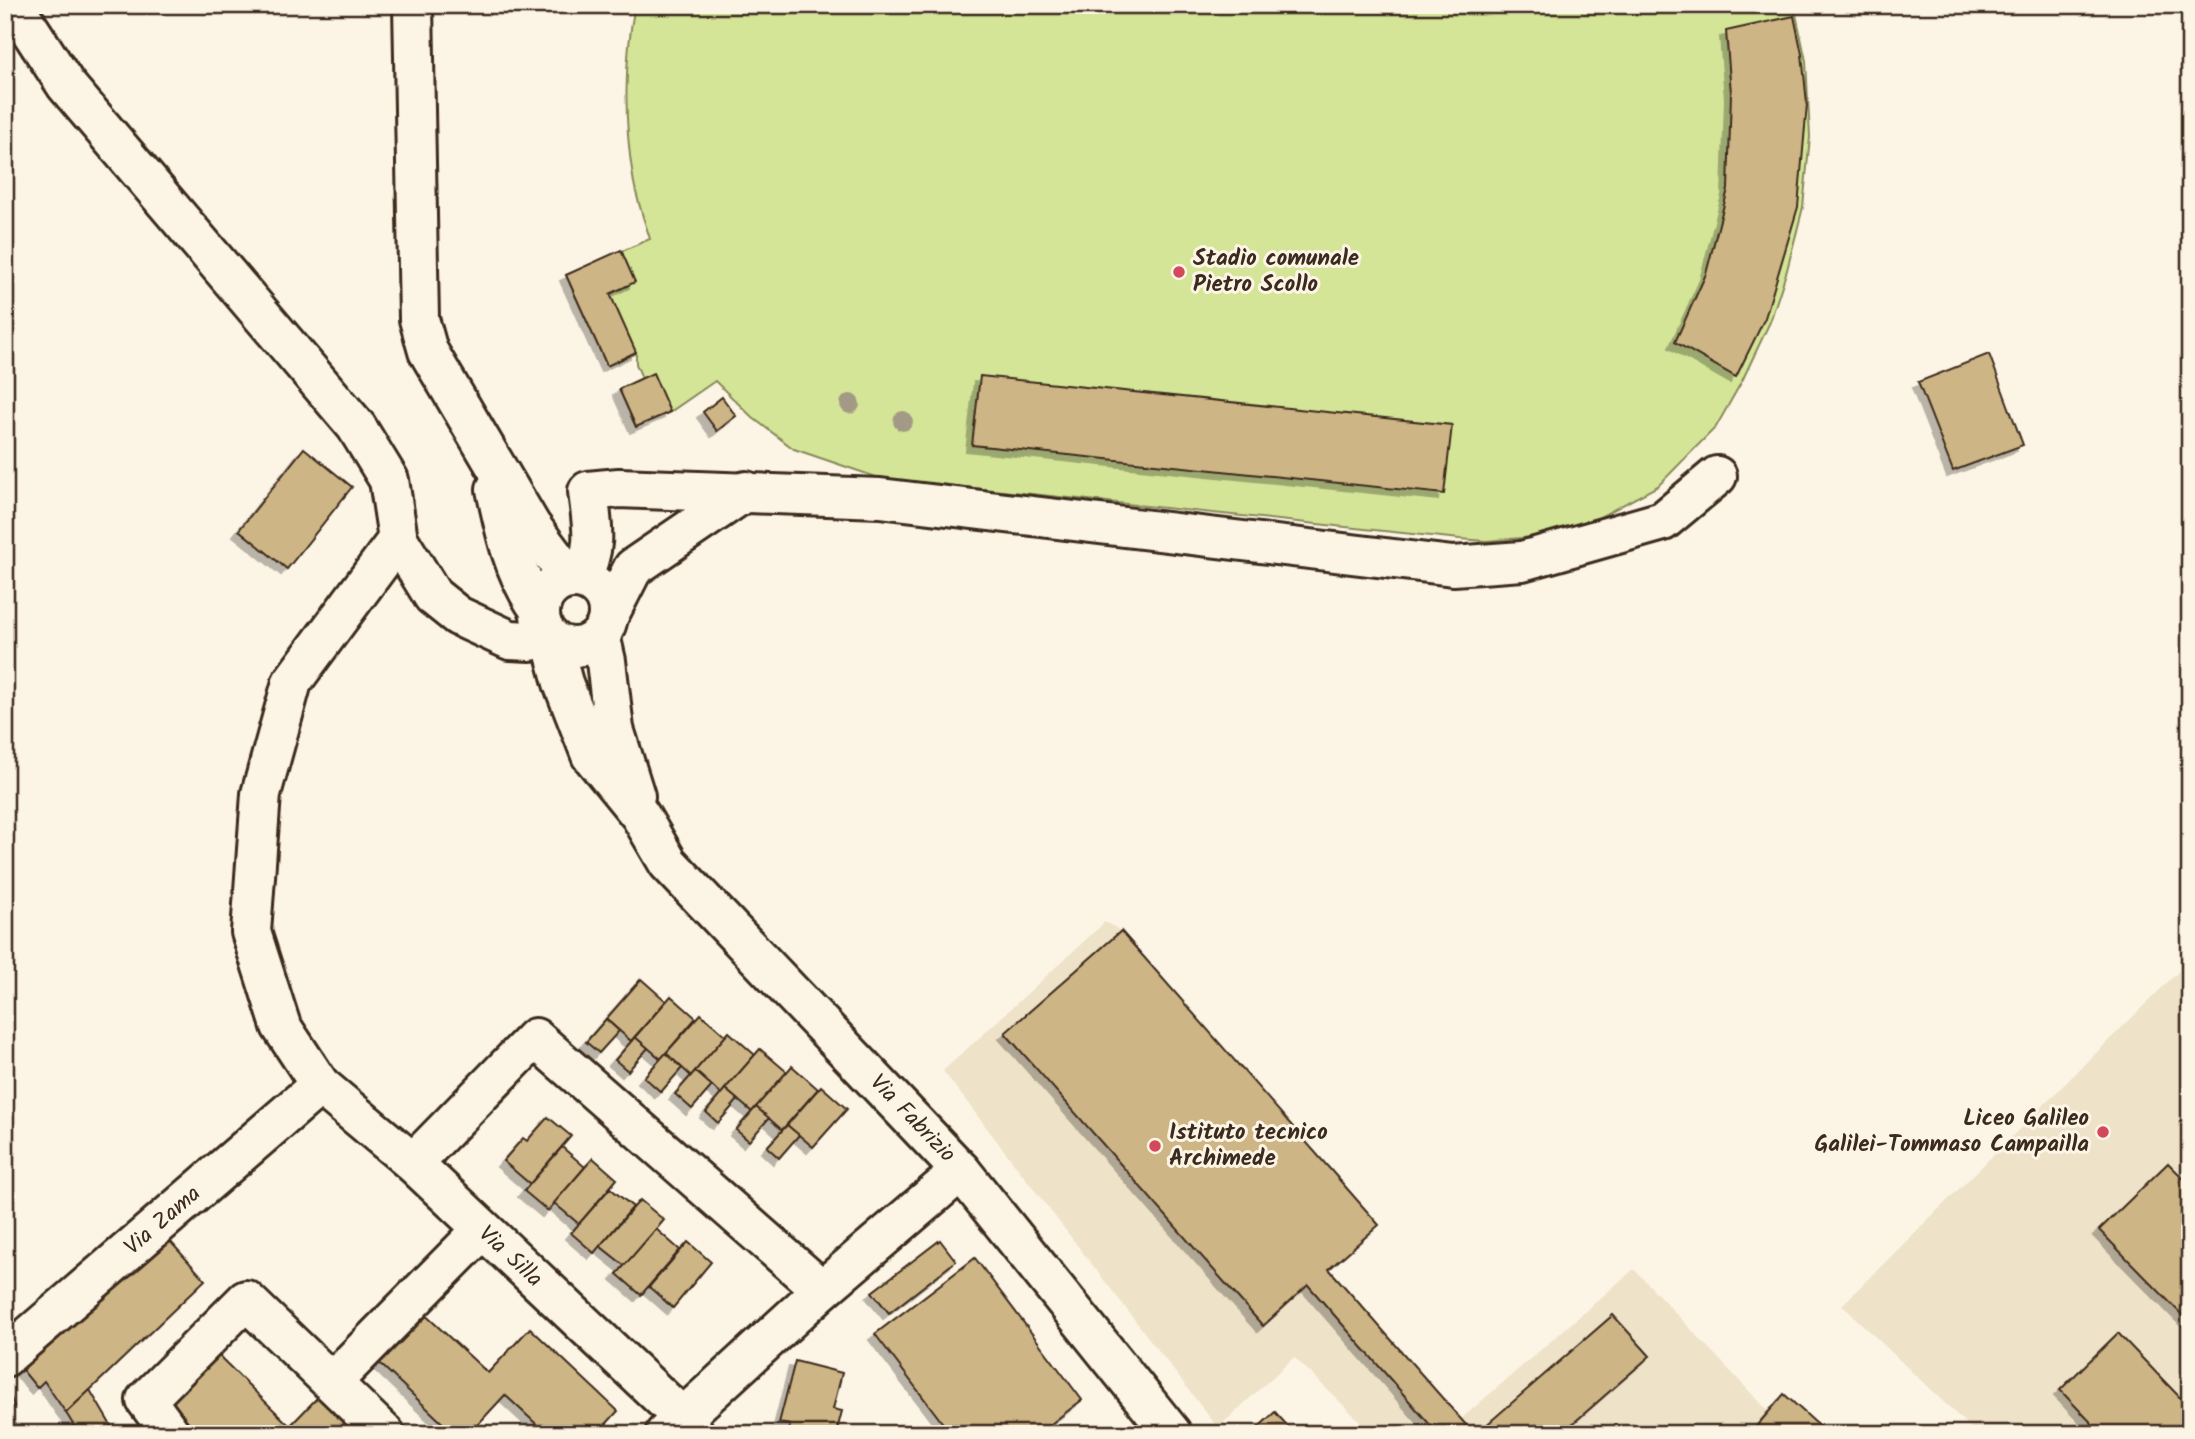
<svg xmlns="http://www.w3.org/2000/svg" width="2195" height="1439" viewBox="0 0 2195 1439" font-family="Kalam,sans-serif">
<defs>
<filter id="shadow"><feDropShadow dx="-6" dy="6" stdDeviation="0" flood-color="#0004"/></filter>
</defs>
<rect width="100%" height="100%" fill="#fcf5e5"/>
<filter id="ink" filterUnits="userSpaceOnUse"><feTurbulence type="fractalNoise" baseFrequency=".0143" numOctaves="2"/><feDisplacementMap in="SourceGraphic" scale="14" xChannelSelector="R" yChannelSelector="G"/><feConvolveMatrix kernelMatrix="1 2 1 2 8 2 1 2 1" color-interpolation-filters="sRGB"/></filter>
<g filter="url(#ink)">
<!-- built -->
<g fill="#eee2c8">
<path d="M1105,922L1121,931L1379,1225L1329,1269L1461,1419L1634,1269L1768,1411L1784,1394L1828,1434H1373L1294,1357L1218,1428L943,1071Z"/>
<path d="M2190,960V1434H1977L1842,1305Z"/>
</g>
<!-- green -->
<path fill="#d4e598" stroke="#88885b" stroke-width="2" d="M635,5H1794L1806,61L1810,137L1803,207L1787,270L1770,322L1742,381L1716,427L1658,486L1568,534L1486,541L1460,539L879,478L794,449L753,418L715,381L670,412L636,427L619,389L642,378L636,364V353L607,366L566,275L650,239C644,219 636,198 633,177C624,122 624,60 635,5Z"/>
<!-- building -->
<g fill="#ceb585" stroke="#3b2a1e" stroke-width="2" filter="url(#shadow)">
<path d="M1794,16L1802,54L1807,104L1798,207L1765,318L1736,377L1675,342L1706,274L1728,189L1731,93L1726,31Z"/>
<path d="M621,250L635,282L610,294L636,352L607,366L566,275Z"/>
<path d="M1989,354L2023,445L1953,471L1918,382Z"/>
<path d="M653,373L670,412L636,427L619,389Z"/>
<path d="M980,376L1452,425L1444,494L972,445Z"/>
<path d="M722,397L736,416L717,431L703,412Z"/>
<path d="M304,448L352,487L287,569L239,530Z"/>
<path d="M1121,931L1379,1225L1329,1269L1474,1434H1438L1308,1285L1263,1326L1005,1033Z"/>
<path d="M641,979L666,1001L631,1041L606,1019Z"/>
<path d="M671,996L696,1018L661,1059L635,1037Z"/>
<path d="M701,1014L726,1036L691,1076L666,1053Z"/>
<path d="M606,1019L619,1031L599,1053L586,1042Z"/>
<path d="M729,1032L755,1055L721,1094L695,1071Z"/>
<path d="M635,1037L648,1048L628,1071L615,1060Z"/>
<path d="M760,1049L787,1072L752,1112L725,1089Z"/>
<path d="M666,1053L682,1068L661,1092L644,1077Z"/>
<path d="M792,1066L818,1089L782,1130L756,1107Z"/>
<path d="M695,1071L712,1086L692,1109L675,1094Z"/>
<path d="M821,1086L847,1109L813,1147L787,1125Z"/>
<path d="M725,1089L738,1100L718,1123L706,1112Z"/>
<path d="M756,1107L769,1118L749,1141L736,1130Z"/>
<path d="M548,1117L571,1136L530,1184L503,1161L523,1138L527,1141Z"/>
<path d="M787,1125L799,1135L779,1158L767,1147Z"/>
<path d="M562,1147L585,1167L548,1211L524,1191Z"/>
<path d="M593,1158L617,1179L579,1224L554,1203Z"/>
<path d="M2168,1163L2190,1185V1323L2099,1230Z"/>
<path d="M610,1188L633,1207L594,1253L571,1233Z"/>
<path d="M640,1200L664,1220L625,1266L600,1246Z"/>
<path d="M656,1229L680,1250L641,1295L617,1274Z"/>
<path d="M169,1240L205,1280L66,1413L44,1381L37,1388L19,1366Z"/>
<path d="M940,1240L956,1261L889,1313L872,1292Z"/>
<path d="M688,1242L711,1262L673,1308L649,1287Z"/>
<path d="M975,1258L1082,1400L1038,1434H951L875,1334Z"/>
<path d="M420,1310L488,1373L530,1328L618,1411L597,1434H547L505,1395L469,1434H454L374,1358Z"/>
<path d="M1613,1315L1650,1356L1561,1434H1476Z"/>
<path d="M2118,1333L2190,1408V1434H2102L2060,1390Z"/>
<path d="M211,1348L290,1426L322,1393L364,1434H196L161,1400Z"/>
<path d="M795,1361L842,1373L833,1409L842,1411L836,1434H788L790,1425L779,1423Z"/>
<path d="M5,1382L14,1406L5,1412Z"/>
<path d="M90,1390L116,1434H79L66,1413Z"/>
<path d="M1784,1394L1828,1434H1759L1754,1429Z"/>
<path d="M1275,1412L1295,1434H1251Z"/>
</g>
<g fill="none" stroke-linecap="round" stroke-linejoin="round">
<defs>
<g id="minor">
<path d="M14,5L66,85L356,426L389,480L398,539L292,682L261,794L251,932L281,1026L320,1085L413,1163L682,1417L695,1434"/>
<path d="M413,5L419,319L428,351L531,526L570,578"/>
<path d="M496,489C505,532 514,575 540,610"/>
<path d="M398,539L433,596L458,616L510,640L530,641L544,631"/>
<circle cx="574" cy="613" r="34"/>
<path d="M581,579C598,545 592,527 588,491L619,488L880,498L1453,566L1522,561L1663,521L1717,476"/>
<path d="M609,615L633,568L746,491"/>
<path d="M600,635L606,661L614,729L635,796"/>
<path d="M551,639L563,683L591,755L640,815L668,863L961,1171L1172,1434"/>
<path d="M413,1163L535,1038L822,1290"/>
<path d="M5,1357L320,1085"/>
<path d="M332,1382L482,1230"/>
<path d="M171,1434L146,1400L246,1300L385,1434"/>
<path d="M665,1434L822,1290L961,1171"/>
</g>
</defs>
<!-- minor casing -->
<use href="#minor" stroke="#3b2a1e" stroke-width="44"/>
<!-- minor -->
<use href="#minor" stroke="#fcf5e5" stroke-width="38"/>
</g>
<!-- trees -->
<g fill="#a39a85">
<circle cx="850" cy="404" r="10"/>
<circle cx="903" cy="421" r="10"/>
</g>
</g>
<!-- markers -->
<g fill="#d1495b" stroke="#fcf5e5" stroke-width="2.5">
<circle cx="1179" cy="272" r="7"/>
<circle cx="2103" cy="1132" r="7"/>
<circle cx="1155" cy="1146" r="7"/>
</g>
<g text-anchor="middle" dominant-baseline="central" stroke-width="6" stroke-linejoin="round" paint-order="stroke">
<!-- poi labels -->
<g font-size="23" font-weight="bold" fill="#3b2a1e" stroke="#fcf5e5" text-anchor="start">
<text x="1193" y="259">Stadio comunale<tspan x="1193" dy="26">Pietro Scollo</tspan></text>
<text x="2089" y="1119" text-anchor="end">Liceo Galileo<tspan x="2089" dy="26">Galilei-Tommaso Campailla</tspan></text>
<text x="1169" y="1133">Istituto tecnico<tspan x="1169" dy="26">Archimede</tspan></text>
</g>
<!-- street labels -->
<g font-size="23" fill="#3b2a1e" stroke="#fcf5e5">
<text transform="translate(912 1119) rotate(46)">Via Fabrizio</text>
<text transform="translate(163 1221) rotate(-41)">Via Zama</text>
<text transform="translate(510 1257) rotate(43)">Via Silla</text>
</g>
</g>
<!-- margin -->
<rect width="2195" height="1439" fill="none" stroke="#fcf5e5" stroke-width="28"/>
<rect x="14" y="14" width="2167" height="1411" fill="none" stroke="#3b2a1e" stroke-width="2.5" filter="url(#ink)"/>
</svg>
